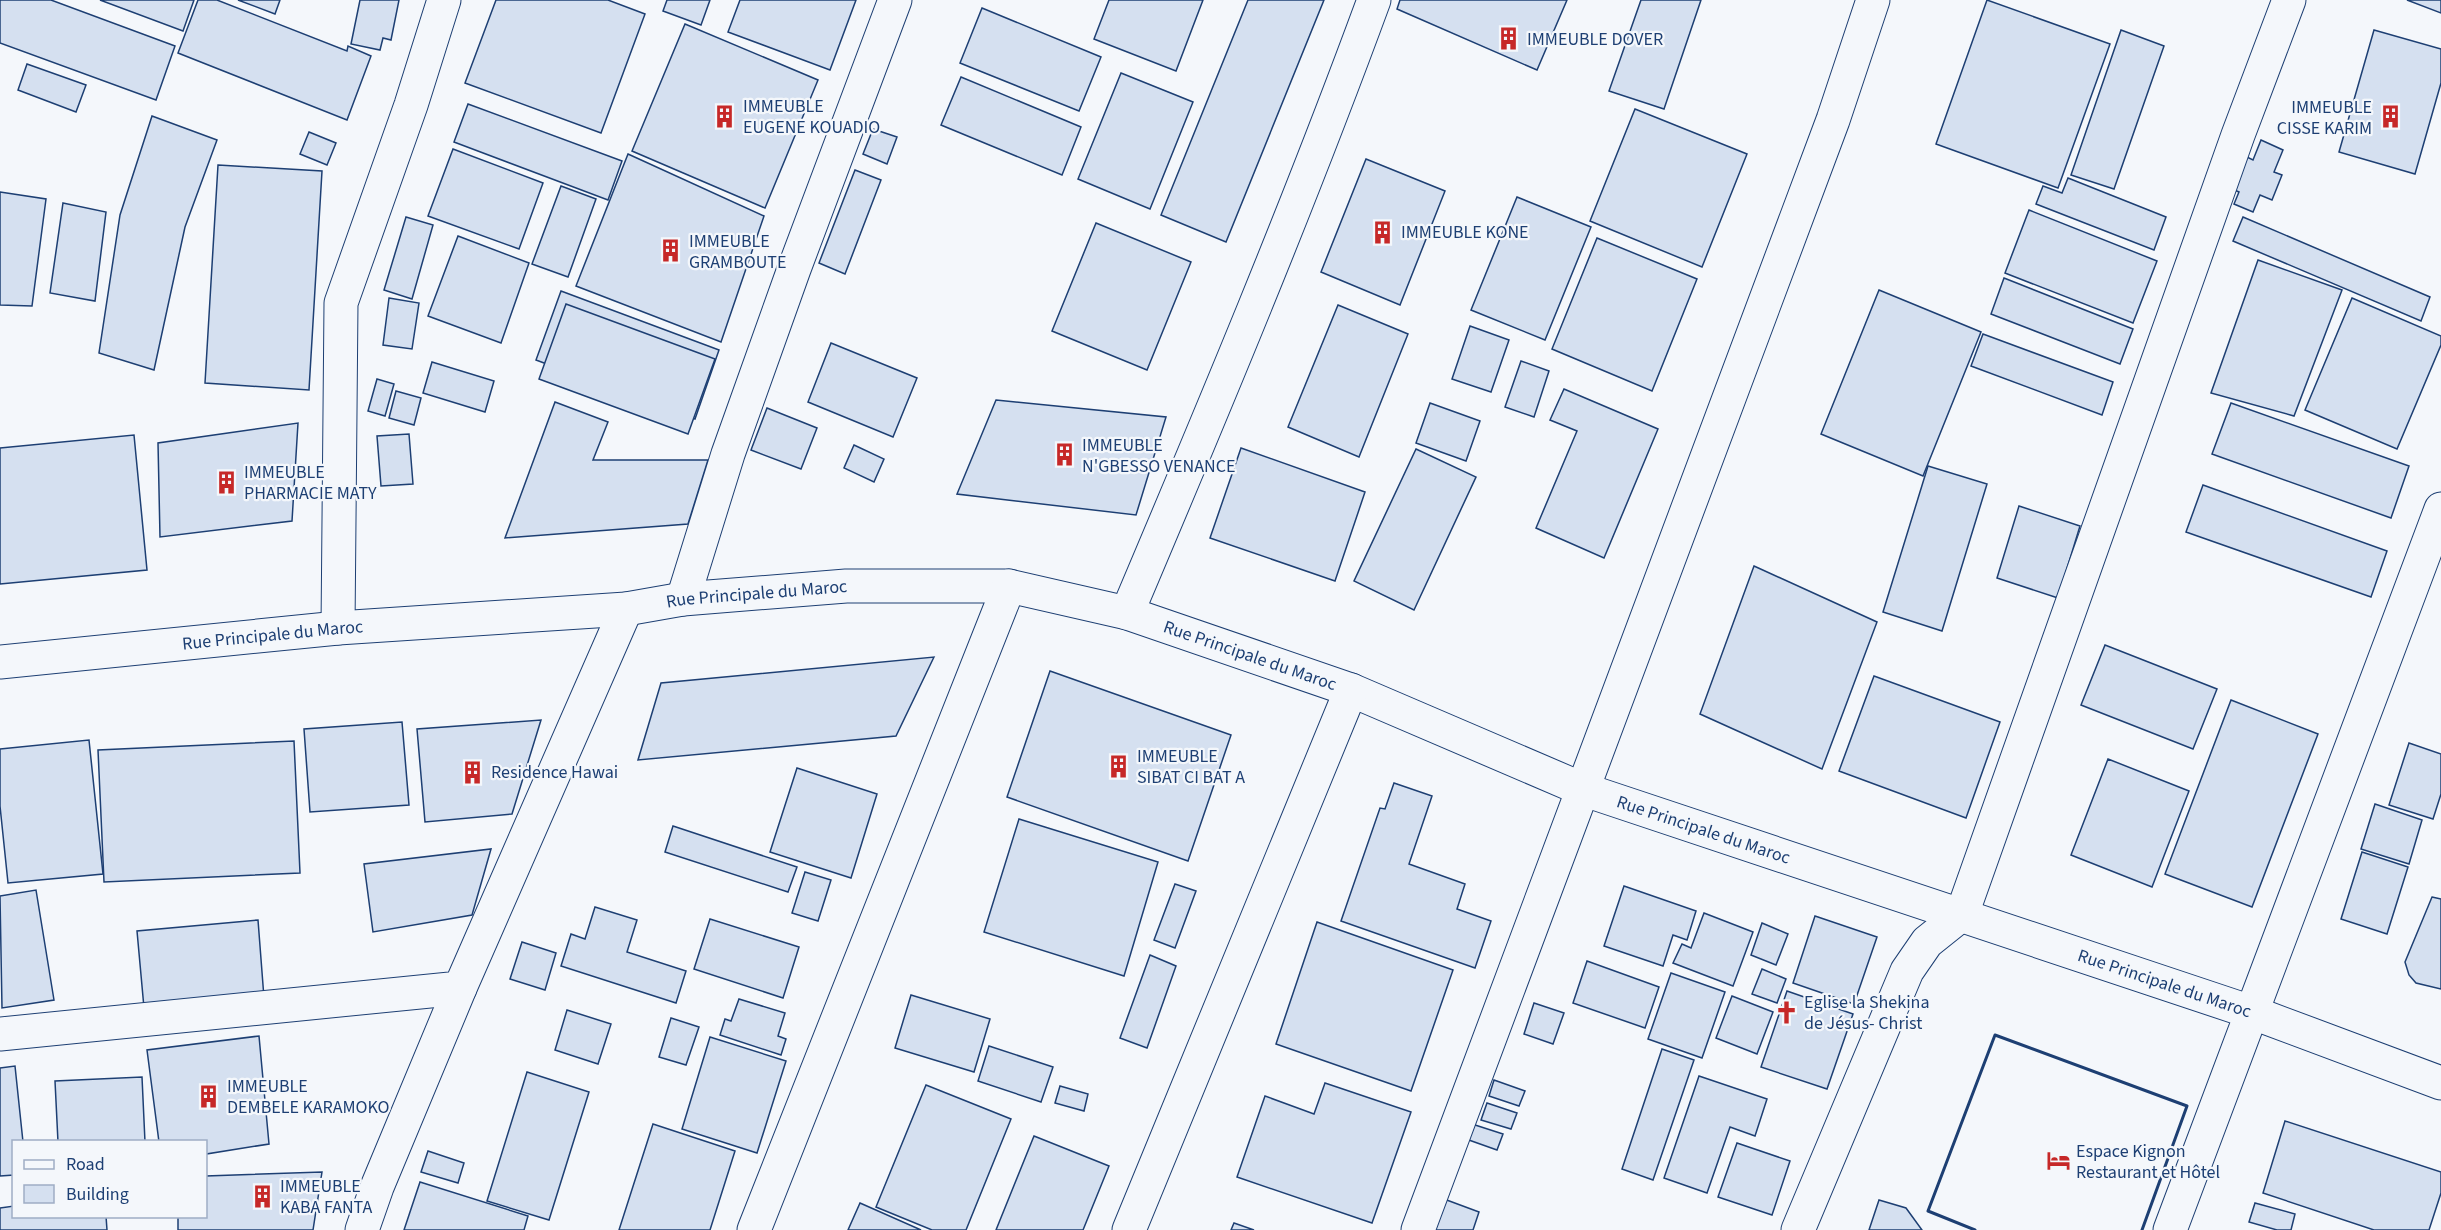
<svg xmlns="http://www.w3.org/2000/svg" width="2441" height="1230" viewBox="0 0 2441 1230" font-family="'Source Sans 3',sans-serif">
<rect width="100%" height="100%" fill="#f4f7fb"/>
<!-- building -->
<g fill="#d5e0f0" stroke="#1d3f73" stroke-width="1.5">
<path d="M0,0H51L175,46L156,100L0,43Z"/>
<path d="M100,0H194L183,31Z"/>
<path d="M198,0H217L347,51L348,46L371,56L347,120L178,53Z"/>
<path d="M238,0H280L275,14Z"/>
<path d="M360,0H399L391,40L383,38L380,50L351,44Z"/>
<path d="M496,0H608L645,14L601,133L465,83Z"/>
<path d="M667,0H710L701,25L663,11Z"/>
<path d="M740,0H856L830,70L728,32Z"/>
<path d="M1109,0H1203L1176,71L1094,39Z"/>
<path d="M1248,0H1324L1226,242L1161,215Z"/>
<path d="M1400,0H1567L1537,70L1397,9Z"/>
<path d="M1641,0H1701L1664,109L1609,91Z"/>
<path d="M1987,0L2110,44L2058,188L1936,144Z"/>
<path d="M2407,0H2441V13Z"/>
<path d="M982,8L1101,57L1079,111L960,63Z"/>
<path d="M685,24L818,80L765,208L632,151Z"/>
<path d="M2121,30L2164,46L2114,189L2071,175Z"/>
<path d="M2374,30L2441,49V83L2415,174L2339,152Z"/>
<path d="M27,64L86,85L76,112L18,90Z"/>
<path d="M1121,73L1193,102L1150,209L1078,179Z"/>
<path d="M961,77L1081,127L1062,175L941,125Z"/>
<path d="M468,104L622,161L608,200L454,142Z"/>
<path d="M1635,109L1747,154L1702,267L1590,221Z"/>
<path d="M152,116L217,140L185,227L154,370L99,353L120,215Z"/>
<path d="M873,129L897,137L887,164L863,154Z"/>
<path d="M309,132L336,143L327,165L300,154Z"/>
<path d="M2261,140L2283,150L2274,172L2282,175L2272,200L2260,195L2253,212L2234,204L2239,192L2232,189L2245,156L2253,160Z"/>
<path d="M453,149L543,183L519,249L428,216Z"/>
<path d="M628,154L764,216L721,342L576,286Z"/>
<path d="M1366,159L1445,191L1400,305L1321,272Z"/>
<path d="M218,165L322,171L309,390L205,383Z"/>
<path d="M855,170L881,180L845,274L819,263Z"/>
<path d="M2068,178L2166,217L2154,250L2036,204L2043,186L2062,193Z"/>
<path d="M561,186L596,199L568,277L532,264Z"/>
<path d="M0,192L46,199L32,306L0,305Z"/>
<path d="M1517,197L1591,227L1545,340L1471,310Z"/>
<path d="M63,203L106,212L95,301L50,293Z"/>
<path d="M2029,210L2157,261L2133,323L2005,273Z"/>
<path d="M406,217L433,225L412,299L384,290Z"/>
<path d="M2243,217L2430,297L2421,321L2233,241Z"/>
<path d="M1096,223L1191,262L1147,370L1052,331Z"/>
<path d="M458,236L529,263L501,343L428,316Z"/>
<path d="M1597,238L1697,279L1652,391L1552,349Z"/>
<path d="M2258,260L2342,290L2294,416L2211,393Z"/>
<path d="M2004,278L2133,329L2120,364L1991,314Z"/>
<path d="M1879,290L1981,332L1923,476L1821,434Z"/>
<path d="M561,291L719,350L695,419L536,360Z"/>
<path d="M389,298L419,303L412,349L383,345Z"/>
<path d="M2352,298L2441,336V345L2397,449L2305,410Z"/>
<path d="M566,304L715,359L688,434L539,379Z"/>
<path d="M1338,305L1408,334L1359,457L1288,427Z"/>
<path d="M1470,326L1509,340L1491,392L1452,379Z"/>
<path d="M1983,334L2113,382L2102,415L1971,366Z"/>
<path d="M831,343L917,378L893,437L808,402Z"/>
<path d="M1521,361L1549,371L1534,417L1505,407Z"/>
<path d="M432,362L494,381L485,412L423,393Z"/>
<path d="M377,379L394,384L385,416L368,411Z"/>
<path d="M1564,389L1658,429L1604,558L1536,528L1577,431L1550,420Z"/>
<path d="M396,391L421,398L414,425L389,418Z"/>
<path d="M996,400L1166,417L1136,515L957,494Z"/>
<path d="M555,402L608,422L593,460H708L688,524L505,538Z"/>
<path d="M1430,403L1480,421L1466,461L1416,443Z"/>
<path d="M2231,403L2409,466L2391,518L2212,454Z"/>
<path d="M767,408L817,428L801,469L751,450Z"/>
<path d="M298,423L292,521L160,537L158,443Z"/>
<path d="M409,434L413,484L381,486L377,436Z"/>
<path d="M134,435L147,570L0,584V448Z"/>
<path d="M854,445L884,459L874,482L844,468Z"/>
<path d="M1241,448L1365,492L1335,581L1210,538Z"/>
<path d="M1416,449L1476,477L1414,610L1354,581Z"/>
<path d="M1928,466L1987,484L1942,631L1883,612Z"/>
<path d="M2203,485L2387,551L2371,597L2186,532Z"/>
<path d="M2019,506L2080,526L2058,598L1997,578Z"/>
<path d="M1754,566L1877,622L1822,769L1700,714Z"/>
<path d="M2105,645L2217,689L2193,749L2081,705Z"/>
<path d="M934,657L896,736L638,760L661,683Z"/>
<path d="M1050,671L1231,735L1188,861L1007,797Z"/>
<path d="M1874,676L2000,722L1966,818L1839,771Z"/>
<path d="M2231,700L2318,734L2252,907L2165,874Z"/>
<path d="M541,720L512,814L425,822L417,729Z"/>
<path d="M402,722L409,805L310,812L304,729Z"/>
<path d="M89,740L103,874L8,883L0,806V749Z"/>
<path d="M294,741L300,873L104,882L98,750Z"/>
<path d="M2409,743L2441,754V794L2433,819L2389,805Z"/>
<path d="M2108,759L2189,791L2152,887L2071,855Z"/>
<path d="M797,768L877,794L851,878L770,852Z"/>
<path d="M1394,783L1432,796L1409,864L1465,884L1457,909L1491,921L1475,968L1341,921L1380,808L1385,809Z"/>
<path d="M2375,804L2422,820L2409,864L2361,849Z"/>
<path d="M1019,819L1158,862L1124,976L984,932Z"/>
<path d="M673,826L797,867L788,892L665,852Z"/>
<path d="M491,849L472,915L373,932L364,864Z"/>
<path d="M2362,852L2408,867L2387,934L2341,919Z"/>
<path d="M805,872L831,880L818,921L792,913Z"/>
<path d="M1175,884L1196,891L1175,948L1154,940Z"/>
<path d="M1624,886L1696,911L1687,940L1673,935L1663,966L1604,946Z"/>
<path d="M36,890L54,1000L2,1008L0,896Z"/>
<path d="M2432,897L2441,899V989L2416,983L2409,975L2405,962Z"/>
<path d="M595,907L637,920L627,952L686,971L676,1003L561,966L571,934L585,939Z"/>
<path d="M1704,913L1753,932L1733,986L1673,963L1682,944L1691,948Z"/>
<path d="M1815,916L1877,937L1854,1004L1793,983Z"/>
<path d="M710,919L799,947L783,998L694,969Z"/>
<path d="M258,920L264,998L144,1008L137,931Z"/>
<path d="M1317,922L1453,970L1411,1091L1276,1044Z"/>
<path d="M1762,923L1788,934L1776,965L1751,955Z"/>
<path d="M522,942L556,953L545,990L510,979Z"/>
<path d="M1150,955L1176,966L1147,1048L1120,1038Z"/>
<path d="M1587,961L1659,987L1645,1028L1573,1003Z"/>
<path d="M1762,969L1786,979L1777,1003L1752,994Z"/>
<path d="M1671,973L1725,992L1702,1058L1648,1039Z"/>
<path d="M1787,991L1853,1014L1827,1089L1761,1067Z"/>
<path d="M911,995L990,1019L974,1072L895,1048Z"/>
<path d="M1732,996L1773,1012L1757,1054L1716,1038Z"/>
<path d="M739,999L785,1013L778,1036L786,1039L781,1055L720,1035L725,1019L731,1021Z"/>
<path d="M1534,1003L1564,1013L1553,1044L1524,1034Z"/>
<path d="M567,1010L611,1024L598,1064L555,1050Z"/>
<path d="M671,1018L699,1027L686,1065L659,1057Z"/>
<path d="M259,1036L269,1144L206,1154V1142H159L147,1050Z"/>
<path d="M710,1037L786,1061L757,1153L682,1129Z"/>
<path d="M989,1046L1053,1067L1041,1102L978,1081Z"/>
<path d="M1662,1049L1694,1060L1653,1180L1622,1169Z"/>
<path d="M15,1066L23,1142H14V1175L0,1176V1068Z"/>
<path d="M527,1072L589,1092L549,1220L487,1201Z"/>
<path d="M1699,1076L1767,1099L1755,1136L1730,1127L1707,1193L1664,1178Z"/>
<path d="M142,1077L145,1142H58L55,1081Z"/>
<path d="M1494,1080L1525,1091L1519,1106L1489,1096Z"/>
<path d="M1325,1083L1411,1112L1372,1223L1237,1177L1265,1096L1314,1114Z"/>
<path d="M926,1085L1011,1119L966,1230H932L876,1207Z"/>
<path d="M1060,1086L1088,1094L1084,1111L1055,1103Z"/>
<path d="M1487,1103L1517,1113L1511,1129L1481,1120Z"/>
<path d="M2285,1121L2441,1172V1193L2429,1230H2374L2263,1193Z"/>
<path d="M653,1124L735,1151L710,1230H619Z"/>
<path d="M1472,1124L1503,1134L1497,1150L1466,1139Z"/>
<path d="M1034,1136L1109,1166L1083,1230H996Z"/>
<path d="M1737,1143L1790,1161L1772,1215L1718,1197Z"/>
<path d="M428,1151L464,1163L458,1183L421,1172Z"/>
<path d="M322,1172L313,1230H178V1216H206V1176Z"/>
<path d="M420,1182L528,1216L524,1230H404Z"/>
<path d="M1444,1199L1479,1212L1473,1230H1433Z"/>
<path d="M1879,1200L1906,1208L1922,1230H1869Z"/>
<path d="M860,1203L921,1230H848Z"/>
<path d="M2255,1203L2295,1214L2291,1230H2277L2249,1222Z"/>
<path d="M14,1206V1216H106L107,1230H0V1208Z"/>
<path d="M1234,1223L1254,1230H1231Z"/>
</g>
<g fill="none" stroke-linecap="round" stroke-linejoin="round">
<defs>
<g id="minor">
<path d="M683,599L728,454L794,269L895,0"/>
<path d="M1127,613C1213,410 1298,207 1374,0"/>
<path d="M338,628L341,303L411,105L444,0"/>
<path id="s1" d="M0,662L338,628L626,609L683,599L846,586H1009L1127,613L1351,690L1582,789L2251,1012L2441,1083"/>
<path d="M0,1034L460,988L626,609"/>
<path d="M362,1230L377,1187L460,988"/>
<path d="M754,1230L1009,586"/>
<path d="M1129,1230L1351,690"/>
<path d="M1418,1230L1833,120L1873,0"/>
<path d="M1798,1230L1907,971L1927,942L1962,914L2238,135L2289,0"/>
<path d="M2170,1230L2441,509"/>
</g>
</defs>
<!-- minor casing -->
<use href="#minor" stroke="#1d3f73" stroke-width="35"/>
<!-- minor -->
<use href="#minor" stroke="#f4f7fb" stroke-width="33"/>
<!-- wall -->
<path stroke="#1d3f73" stroke-width="3" d="M1975,1230L1928,1211L1995,1035L2187,1106L2142,1230"/>
</g>
<!-- icons -->
<defs>
<symbol id="building-bare" viewBox="-9 -9 18 18"><path d="M-4-6H4V6H1V3H-1V6H-4ZM-2.5-4.3h1.7v1.8h-1.7ZM.8-4.3h1.7v1.8H.8ZM-2.5-1h1.7V.8h-1.7ZM.8-1h1.7V.8H.8Z" fill="#c62828" stroke="#f4f7fb" stroke-width="2.5" paint-order="stroke"/></symbol>
<symbol id="church-bare" viewBox="-9 -9 18 18"><path d="M-1.2-6h2.4v3.5h3.3v2.4h-3.3V6h-2.4V-.1h-3.3v-2.4h3.3Z" fill="#c62828" stroke="#f4f7fb" stroke-width="2.5" paint-order="stroke"/></symbol>
<symbol id="hotel-bare" viewBox="-9 -9 18 18"><path d="M-6-4.5h1.5V1H6V5H4.5V3h-9V5H-6ZM-4 0a1.8 1.8 0 1 1 3.6 0ZM.5 0V-2.5h3Q6-2.5 6 0Z" fill="#c62828" stroke="#f4f7fb" stroke-width="2.5" paint-order="stroke"/></symbol>
</defs>
<g fill-rule="evenodd">
<use href="#building-bare" x="1492" y="22" width="33" height="33"/>
<use href="#building-bare" x="708" y="100" width="33" height="33"/>
<use href="#building-bare" x="2374" y="100" width="33" height="33"/>
<use href="#building-bare" x="1366" y="216" width="33" height="33"/>
<use href="#building-bare" x="654" y="234" width="33" height="33"/>
<use href="#building-bare" x="1048" y="438" width="33" height="33"/>
<use href="#building-bare" x="210" y="466" width="33" height="33"/>
<use href="#building-bare" x="1102" y="750" width="33" height="33"/>
<use href="#building-bare" x="456" y="756" width="33" height="33"/>
<use href="#church-bare" x="1770" y="996" width="33" height="33"/>
<use href="#building-bare" x="192" y="1080" width="33" height="33"/>
<use href="#hotel-bare" x="2042" y="1144" width="33" height="33"/>
<use href="#building-bare" x="246" y="1180" width="33" height="33"/>
</g>
<g text-anchor="middle" dominant-baseline="central" stroke-width="4.5" stroke-linejoin="round" paint-order="stroke">
<!-- poi labels -->
<g font-size="18" fill="#1d3f73" stroke="#f4f7fb" text-anchor="start">
<text x="1527" y="39">IMMEUBLE DOVER</text>
<text x="743" y="106">IMMEUBLE<tspan x="743" dy="21">EUGENE KOUADIO</tspan></text>
<text x="2372" y="107" text-anchor="end">IMMEUBLE<tspan x="2372" dy="21">CISSE KARIM</tspan></text>
<text x="1401" y="232">IMMEUBLE KONE</text>
<text x="689" y="241">IMMEUBLE<tspan x="689" dy="21">GRAMBOUTE</tspan></text>
<text x="1082" y="445">IMMEUBLE<tspan x="1082" dy="21">N'GBESSO VENANCE</tspan></text>
<text x="244" y="472">IMMEUBLE<tspan x="244" dy="21">PHARMACIE MATY</tspan></text>
<text x="1137" y="756">IMMEUBLE<tspan x="1137" dy="21">SIBAT CI BAT A</tspan></text>
<text x="491" y="772">Residence Hawai</text>
<text x="1804" y="1002">Eglise la Shekina<tspan x="1804" dy="21">de Jésus- Christ</tspan></text>
<text x="227" y="1086">IMMEUBLE<tspan x="227" dy="21">DEMBELE KARAMOKO</tspan></text>
<text x="2076" y="1151">Espace Kignon<tspan x="2076" dy="21">Restaurant et Hôtel</tspan></text>
<text x="280" y="1186">IMMEUBLE<tspan x="280" dy="21">KABA FANTA</tspan></text>
</g>
<!-- street labels -->
<g font-size="18" fill="#1d3f73" stroke="#f4f7fb">
<text stroke="none"><textPath href="#s1" startOffset="760">Rue Principale du Maroc</textPath></text>
<text stroke="none"><textPath href="#s1" startOffset="274">Rue Principale du Maroc</textPath></text>
<text stroke="none"><textPath href="#s1" startOffset="1264">Rue Principale du Maroc</textPath></text>
<text stroke="none"><textPath href="#s1" startOffset="1750">Rue Principale du Maroc</textPath></text>
<text stroke="none"><textPath href="#s1" startOffset="2236">Rue Principale du Maroc</textPath></text>
</g>
</g>
<!-- legend -->
<rect x="12" y="1140" width="195" height="78" fill="#f4f7fb" stroke="#9eadc5" stroke-width="1.5"/>
<rect x="24" y="1160" width="30" height="9" fill="#f4f7fb" stroke="#9eadc5" stroke-width="1.5"/>
<text x="66" y="1170" font-size="18" fill="#1d3f73">Road</text>
<rect x="24" y="1185" width="30" height="18" fill="#d5e0f0" stroke="#9eadc5" stroke-width="1.5"/>
<text x="66" y="1200" font-size="18" fill="#1d3f73">Building</text>
</svg>
